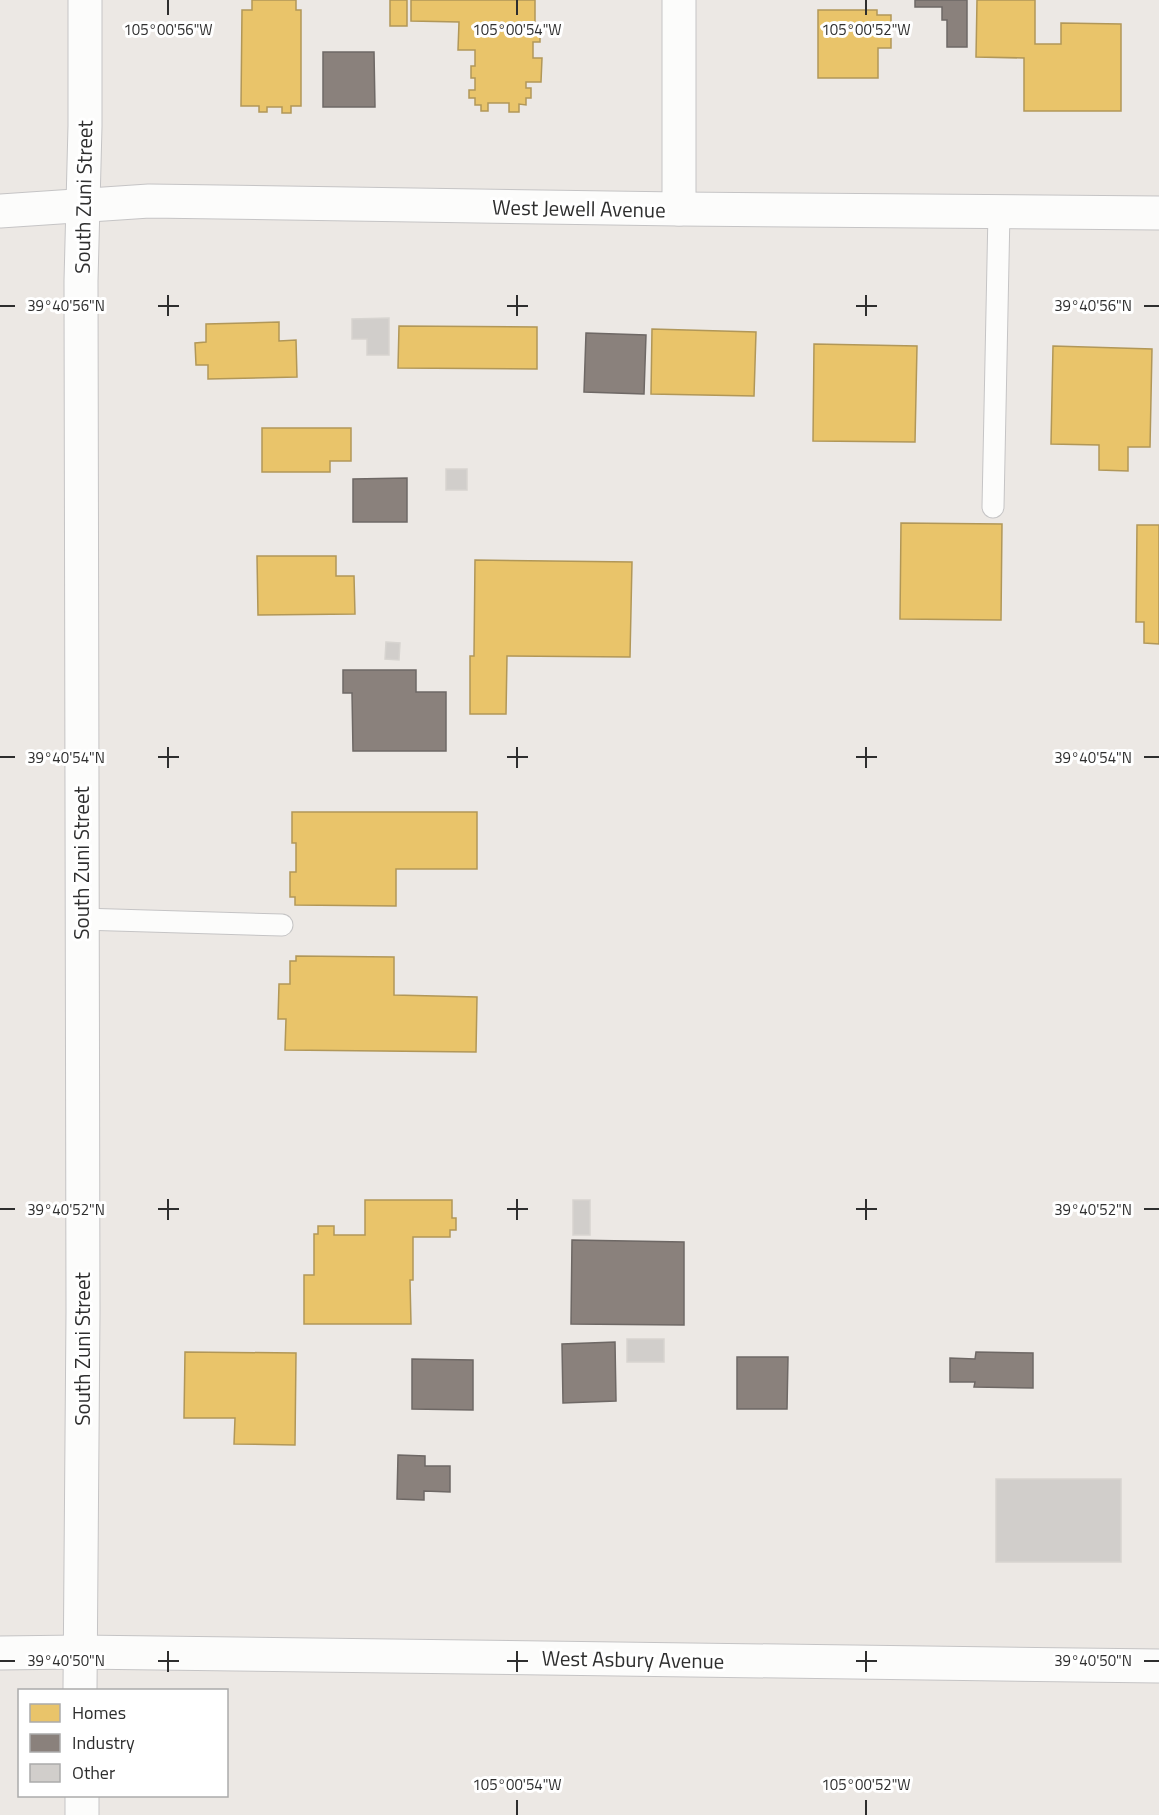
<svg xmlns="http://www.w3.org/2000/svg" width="1159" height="1815" viewBox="0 0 1159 1815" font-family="'Titillium Web',sans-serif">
<rect width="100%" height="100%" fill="#ece8e4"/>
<!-- homes -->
<g fill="#e9c46a" stroke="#b19758" stroke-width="1.5">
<path d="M252,0H296V10H301V106H291V113H282V107H267V112H259V106H241L242,10H252Z"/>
<rect x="390" y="0" width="17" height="26"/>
<path d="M411,0H535V33H540V42H533V58H542L541,82H526V88H531V98H526V105L519,104V112H509V103H488V111H481V105H475V98H469V90H475V78H471V66H475V50H458L459,22L411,21Z"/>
<path d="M977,0H1035V44H1061V23L1121,24V111H1024V58L976,57Z"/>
<path d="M818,10H877V15H891V48H878V78H818Z"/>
<path d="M279,322V341L296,340L297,377L208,379V365H196L195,343L206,342V324Z"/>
<path d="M399,326L537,327V369L398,368Z"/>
<path d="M652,329L756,332L754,396L651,394Z"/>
<path d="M814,344L917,346L915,442L813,441Z"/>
<path d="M1053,346L1152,349L1150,447H1128V471L1099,470V445L1051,444Z"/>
<path d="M262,428H351V461H330V472H262Z"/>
<path d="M901,523L1002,524L1001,620L900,619Z"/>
<path d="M1137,525H1159V644L1144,643V622H1136Z"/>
<path d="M257,556H336V576H354L355,614L258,615Z"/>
<path d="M475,560L632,562L630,657L507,656L506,714H470V656H474Z"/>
<path d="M292,812H477V869H396V906L295,905V897H290V872H296V843H292Z"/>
<path d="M296,956L394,957V995L477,997L476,1052L285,1050L286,1019H278L279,984H290V961H296Z"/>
<path d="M365,1200H452V1218H456V1230H450V1237H413V1280H410L411,1324H304V1275H314V1234H318V1226H334V1235H365Z"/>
<path d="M185,1352L296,1353L295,1445L234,1444L235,1418H184Z"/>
</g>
<!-- industry -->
<g fill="#8a817c" stroke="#6e6865" stroke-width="1.5">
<path d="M915,0H967V47H947V20H942V7H915Z"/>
<path d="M323,52H374L375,107H323Z"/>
<path d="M586,333L646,335L644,394L584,392Z"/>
<path d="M407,478V522H353V479Z"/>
<path d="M343,670H416V692H446V751H353L352,693H343Z"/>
<path d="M572,1240L684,1242V1325L571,1324Z"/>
<path d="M615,1342L616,1401L563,1403L562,1344Z"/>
<path d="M976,1352L1033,1353V1388L974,1387L975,1382H950V1358L975,1359Z"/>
<path d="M737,1357H788L787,1409H737Z"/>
<path d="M412,1359L473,1360V1410L412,1409Z"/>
<path d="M398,1455L425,1456V1466H450V1492L424,1491V1500L397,1499Z"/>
</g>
<!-- building -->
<g fill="#d1cecb" stroke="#d7d4d0" stroke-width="1.5">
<path d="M389,318V355H367V339H352V319Z"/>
<rect x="446" y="469" width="21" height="21"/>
<path d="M386,642L400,643L399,660L385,659Z"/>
<rect x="573" y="1200" width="17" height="35"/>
<rect x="627" y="1339" width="37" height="23"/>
<rect x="996" y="1479" width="125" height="83"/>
</g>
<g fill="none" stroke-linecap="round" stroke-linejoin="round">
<defs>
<g id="service">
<path d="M993,507L999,212"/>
<path d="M81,919L282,925"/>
</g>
<g id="minor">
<path d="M679,0V209"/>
<path d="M0,1653L79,1652L1159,1666"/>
<path d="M80,1690L83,1312L81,281L85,126V0"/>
<path d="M82,1796V1815"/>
</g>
<path id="tertiary" d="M0,211L149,201L679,209L1159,213"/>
</defs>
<!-- service casing -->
<use href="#service" stroke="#c5c4c5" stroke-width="23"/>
<!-- minor casing -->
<use href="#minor" stroke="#c5c4c5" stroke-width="35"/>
<!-- tertiary casing -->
<use href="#tertiary" stroke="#c5c4c5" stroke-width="35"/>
<!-- service -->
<use href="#service" stroke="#fcfcfb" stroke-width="21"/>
<!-- minor -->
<use href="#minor" stroke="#fcfcfb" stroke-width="33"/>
<!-- tertiary -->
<use href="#tertiary" stroke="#fcfcfb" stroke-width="33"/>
</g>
<!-- ticks -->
<path fill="none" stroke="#2e2e2e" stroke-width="2" d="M168,0V15M517,0V15M866,0V15M168,295V316M517,295V316M866,295V316M0,306H15M158,306H179M507,306H528M856,306H877M1144,306H1159M168,747V768M517,747V768M866,747V768M0,757H15M158,757H179M507,757H528M856,757H877M1144,757H1159M168,1199V1220M517,1199V1220M866,1199V1220M0,1209H15M158,1209H179M507,1209H528M856,1209H877M1144,1209H1159M168,1651V1672M517,1651V1672M866,1651V1672M0,1661H15M158,1661H179M507,1661H528M856,1661H877M1144,1661H1159M517,1800V1815M866,1800V1815"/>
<g text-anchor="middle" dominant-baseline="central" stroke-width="6" stroke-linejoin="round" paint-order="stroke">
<!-- street labels -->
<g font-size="21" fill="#2e2e2e" stroke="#fff">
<text transform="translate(83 197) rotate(-89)">South Zuni Street</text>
<text transform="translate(579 208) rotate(1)">West Jewell Avenue</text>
<text transform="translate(81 863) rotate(-90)">South Zuni Street</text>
<text transform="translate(82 1349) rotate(-90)">South Zuni Street</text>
<text transform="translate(633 1659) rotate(1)">West Asbury Avenue</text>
</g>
</g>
<g font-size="15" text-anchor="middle" fill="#2e2e2e" stroke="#fff" stroke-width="6" stroke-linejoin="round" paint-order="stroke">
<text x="168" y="35">105°00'56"W</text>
<text x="517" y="35">105°00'54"W</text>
<text x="866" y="35">105°00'52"W</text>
<text x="66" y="311">39°40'56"N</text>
<text x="1093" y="311">39°40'56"N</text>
<text x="66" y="763">39°40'54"N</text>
<text x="1093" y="763">39°40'54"N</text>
<text x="66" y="1215">39°40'52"N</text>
<text x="1093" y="1215">39°40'52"N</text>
<text x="66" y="1666">39°40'50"N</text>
<text x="1093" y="1666">39°40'50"N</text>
<text x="517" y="1790">105°00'54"W</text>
<text x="866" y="1790">105°00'52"W</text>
</g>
<!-- legend -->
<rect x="18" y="1689" width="210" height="108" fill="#ffffff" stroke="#ababab" stroke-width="1.5"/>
<rect x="30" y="1704" width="30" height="18" fill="#e9c46a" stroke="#ababab" stroke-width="1.5"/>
<text x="72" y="1719" font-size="18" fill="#2e2e2e">Homes</text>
<rect x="30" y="1734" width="30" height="18" fill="#8a817c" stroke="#ababab" stroke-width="1.5"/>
<text x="72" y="1749" font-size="18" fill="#2e2e2e">Industry</text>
<rect x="30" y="1764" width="30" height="18" fill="#d1cecb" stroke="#ababab" stroke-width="1.5"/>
<text x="72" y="1779" font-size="18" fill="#2e2e2e">Other</text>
</svg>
